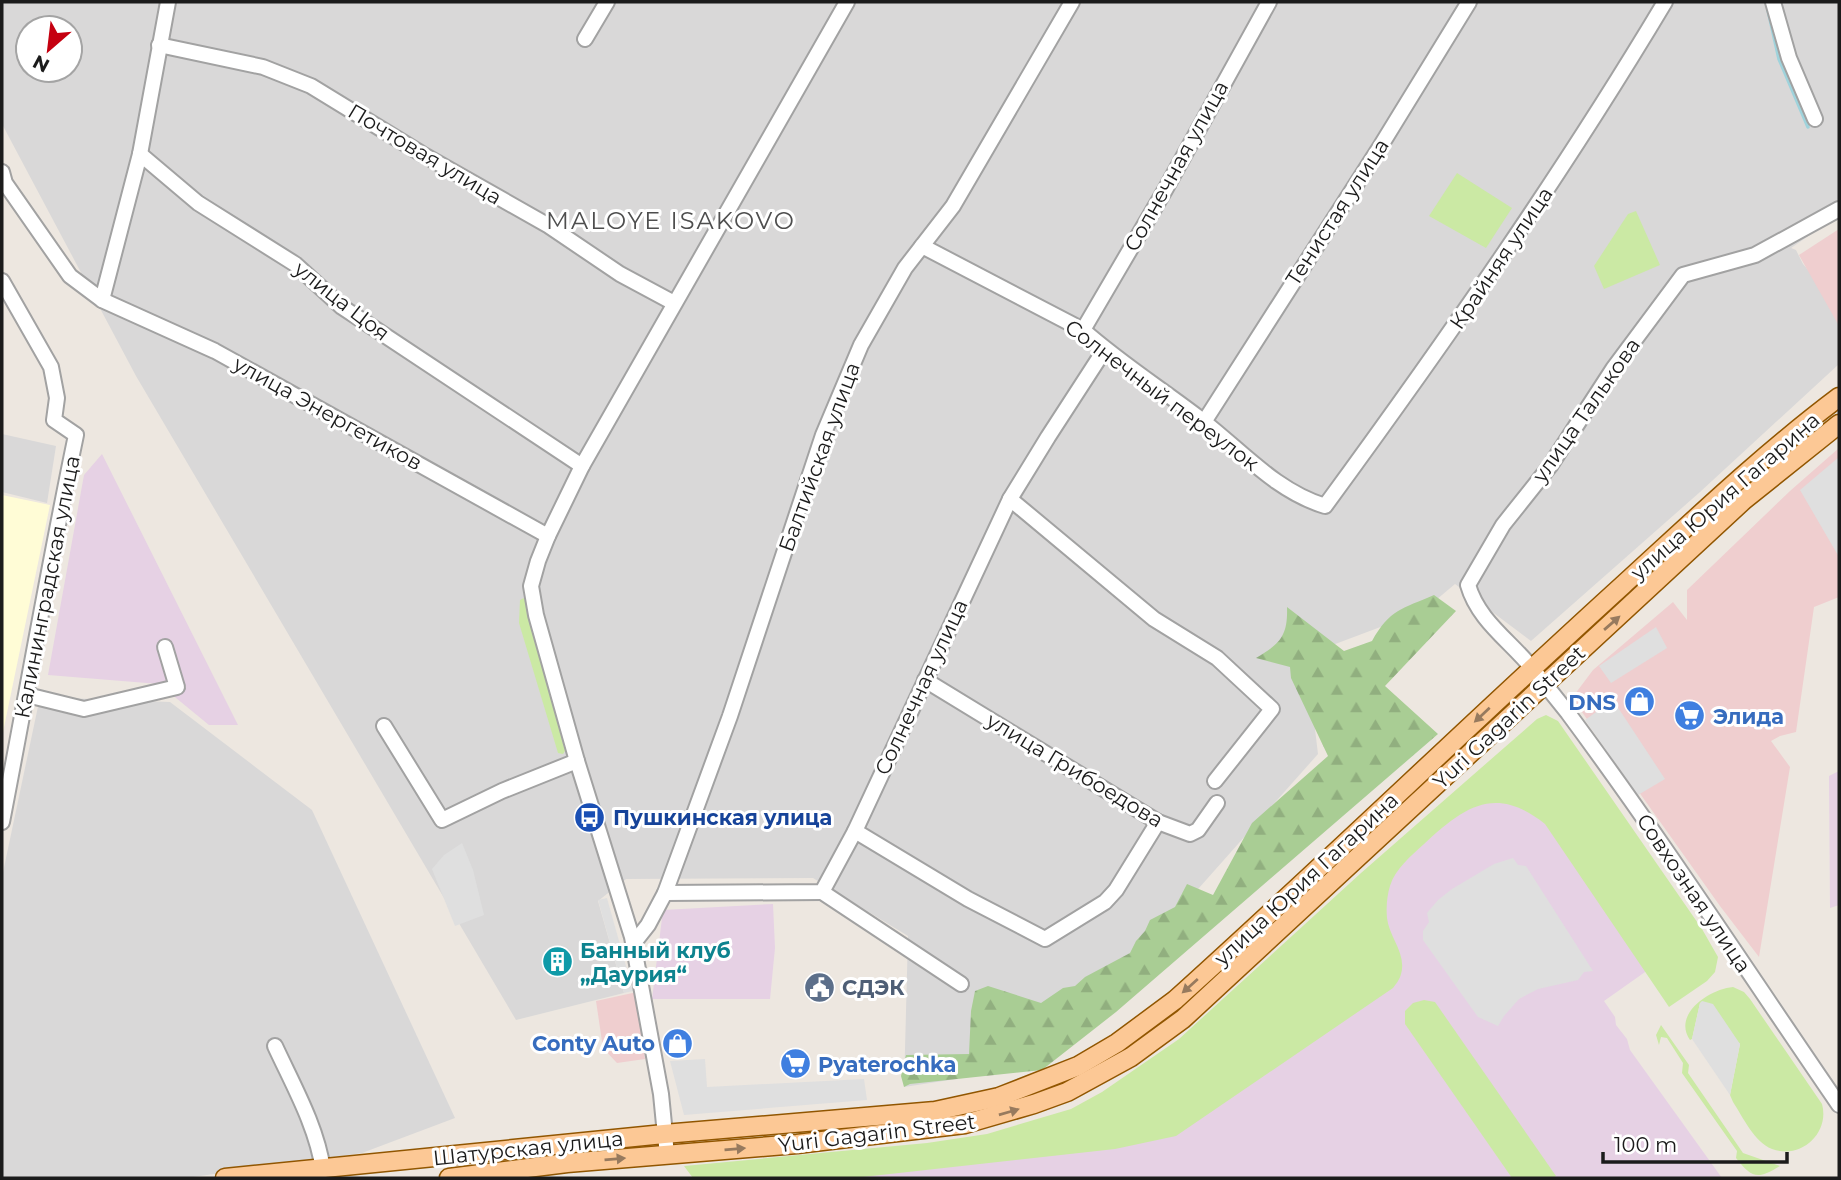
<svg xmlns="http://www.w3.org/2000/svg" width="1841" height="1180" viewBox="0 0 1841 1180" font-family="Montserrat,sans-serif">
<defs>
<pattern id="forest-firs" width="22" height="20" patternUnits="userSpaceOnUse" patternTransform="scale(1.75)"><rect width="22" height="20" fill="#a9cd94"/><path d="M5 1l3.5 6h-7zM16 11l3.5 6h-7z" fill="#91af7f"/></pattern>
</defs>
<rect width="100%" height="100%" fill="#ede7e0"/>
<!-- residential -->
<g fill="#d9d8d8" fill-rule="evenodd">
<path d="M2,2H1839V215L1791,248L1796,250L1803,264L1839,306V364L1700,492L1531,641L1455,584L1423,611L1306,655L1318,754L1041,1066L904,1087L908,936L813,878L626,879L598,901L624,993L516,1020L136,376L2,124ZM28,28H70V70H28Z"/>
<path d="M2,434L56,446L47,503L2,492Z"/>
<path d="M40,697L170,702L312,810L455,1118L362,1153L186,1178H2V877Z"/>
</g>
<!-- commercial -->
<g fill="#efcecf">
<path d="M1839,229V326L1799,255Z"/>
<path d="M1839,448V597L1814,607L1796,732L1780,736L1771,741L1790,767L1759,957L1720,906L1572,698L1593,670L1673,602L1687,620V590L1790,491Z"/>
<path d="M637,992L645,1059L617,1063L603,1048L596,1001Z"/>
</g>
<!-- industrial -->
<g fill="#e6d1e4">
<path d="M102,454L238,725H209L159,684L48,675L84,475Z"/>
<path d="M1544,732L1689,941L1604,1001L1615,1017L1616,1025L1627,1039L1630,1050L1722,1178H744L1101,1143Z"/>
<path d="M1839,771V905L1830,908L1829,776Z"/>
<path d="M773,904L775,948L770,999H652L663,910Z"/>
</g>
<!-- education -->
<path fill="#fffcd6" d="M2,495L50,505L2,737Z"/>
<!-- grass -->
<g fill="#cbe9a4">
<path d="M1457,173L1512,208L1486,248L1429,216Z"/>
<path d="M1636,211L1660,265L1604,289L1594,266L1628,214Z"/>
<path d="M524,598L565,751L563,754L558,753L519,623L520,600Z"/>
<path d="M1546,715L1558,721L1702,929L1718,957L1715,972L1707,981L1669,1007L1545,824C1495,784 1464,807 1424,844C1411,856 1395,869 1390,886C1387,895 1386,908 1387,918C1389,937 1407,954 1401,974C1400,979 1396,984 1393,988L1176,1136L1115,1149L854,1178H693L684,1166L927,1143L987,1134L1071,1109L1102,1092L1179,1039L1361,873L1537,719Z"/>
<path d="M1733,987L1744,992L1750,999L1822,1104C1830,1133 1801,1160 1772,1149C1754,1142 1743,1117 1733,1102L1730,1095L1740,1044L1700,1003L1692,1039L1690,1040C1672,1014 1710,989 1733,987Z"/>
<path d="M1424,1000L1435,1002L1556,1176L1552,1178H1512L1405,1024V1011L1413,1003Z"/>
<path d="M1661,1025L1689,1065L1688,1073L1743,1153L1780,1166C1757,1180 1752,1178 1736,1158L1737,1151L1682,1073L1683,1063L1667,1038L1661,1037L1659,1045L1656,1035Z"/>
</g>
<!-- forest -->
<path fill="url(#forest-firs)" d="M1434,595L1456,611L1385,686L1438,734L1116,1012L1042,1070L910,1084L904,1087L901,1076L906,1055L969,1054L971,1011L975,991L988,986L1041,1003L1063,988L1075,986L1085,977L1130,953L1136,941L1145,931L1150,920L1175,907L1187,884L1213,895L1252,823L1328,756L1291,678L1290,667L1256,658C1280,644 1288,636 1287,607L1344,651L1372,641C1390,609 1402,609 1434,595Z"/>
<!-- parking -->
<g fill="#dfdfdf">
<path d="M1839,457V557L1800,490Z"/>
<path d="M1656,627L1667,648L1611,683L1599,666Z"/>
<path d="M1613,700L1665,779L1638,795L1585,720Z"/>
<path d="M462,843L473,870L484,915L455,926L432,869L444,855Z"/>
<path d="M1513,858L1518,865L1526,866L1593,971L1584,972L1578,980L1538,989L1519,999L1504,1016L1498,1026L1478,1017L1423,940V931L1429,922L1427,913L1438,900L1452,889L1494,864Z"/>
<path d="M607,898L633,991L624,993L598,900Z"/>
<path d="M1702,1001L1713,1004L1740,1044L1730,1095L1692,1039L1700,1003Z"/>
<path d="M705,1059L707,1087L864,1079L867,1100L684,1115L670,1061Z"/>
</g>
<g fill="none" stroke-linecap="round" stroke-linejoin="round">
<!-- stream -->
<path stroke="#9fd3dc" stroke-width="3.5" d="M1768,10L1779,59L1808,127"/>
<defs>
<g id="minor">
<path d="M1773,2L1789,58L1815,119"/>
<path d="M585,39L607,2"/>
<path d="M159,45L263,67L311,86L422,154L549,226L620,274L674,303"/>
<path d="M140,154L198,203L295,264L342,307L582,466"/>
<path d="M2,172L5,183L70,276L102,300L215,351L548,536"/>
<path d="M1839,209L1755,255L1683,275L1613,369L1550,466L1503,525L1468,585C1478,620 1509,640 1532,668C1544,683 1556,698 1568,713C1663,841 1749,974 1839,1105"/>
<path d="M922,246L1083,330C1120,363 1163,390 1203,421C1243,452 1276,491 1325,506C1445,342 1561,176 1665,2"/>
<path d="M2,281L51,367L57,398L54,420L76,435C49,564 27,693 2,822"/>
<path d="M102,300L140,154L168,2"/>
<path d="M1083,330L1165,190L1269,2"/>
<path d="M1204,422L1380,147L1469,2"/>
<path d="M1010,499L1154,619L1217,658L1272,709L1215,781"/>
<path d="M925,680L1158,822L1190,834L1198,830L1217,803"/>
<path d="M27,695L84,709L177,687L165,647"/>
<path d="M384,726L442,820L502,791L577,761"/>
<path d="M855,831L968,899L1045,939L1105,902L1116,890L1158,822"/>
<path d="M822,892L961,984"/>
<path d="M665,893L822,892L855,831L1010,499L1048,437L1105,349"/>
<path d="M633,944L648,925L665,893L730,716L823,435L861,345L905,268L953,206L1072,2"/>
<path d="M275,1046C293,1085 317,1127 323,1170"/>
<path d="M667,1155L661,1094L632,937L577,761L536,615L531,586L538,561L548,536L582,466L847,2"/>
</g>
<g id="major">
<path d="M225,1178L664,1134L935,1111L999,1097L1078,1066L1117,1043L1175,1000C1326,864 1472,722 1623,585C1693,521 1763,454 1839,397"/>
<path d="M449,1178L567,1163L797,1144L965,1124L1034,1104L1067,1092L1131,1057L1183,1019L1744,500L1839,424"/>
</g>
</defs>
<!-- minor casing -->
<use href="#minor" stroke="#a2a2a2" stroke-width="18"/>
<!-- major casing -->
<use href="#major" stroke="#915600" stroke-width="21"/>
<!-- minor -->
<use href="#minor" stroke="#fff" stroke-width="14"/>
<!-- major -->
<use href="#major" stroke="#fcc895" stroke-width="18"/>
</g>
<!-- one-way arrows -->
<defs><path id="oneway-solid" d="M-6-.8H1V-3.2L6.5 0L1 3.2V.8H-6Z" transform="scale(1.75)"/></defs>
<g fill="#977a5e">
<use href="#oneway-solid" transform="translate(1612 623) rotate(-41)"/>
<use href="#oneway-solid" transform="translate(1482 715) rotate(137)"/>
<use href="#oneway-solid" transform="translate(1190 986) rotate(138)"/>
<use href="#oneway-solid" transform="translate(1009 1112) rotate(-16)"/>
<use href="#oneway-solid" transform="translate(735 1149) rotate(-5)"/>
<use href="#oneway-solid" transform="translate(615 1159) rotate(-5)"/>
</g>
<!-- icons -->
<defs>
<symbol id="shop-disc" viewBox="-11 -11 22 22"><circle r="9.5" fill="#3f7fe0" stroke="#fff"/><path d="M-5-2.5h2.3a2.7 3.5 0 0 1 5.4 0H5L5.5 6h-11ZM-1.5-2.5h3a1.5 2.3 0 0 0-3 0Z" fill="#fff"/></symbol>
<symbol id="supermarket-disc" viewBox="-11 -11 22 22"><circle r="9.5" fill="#3f7fe0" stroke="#fff"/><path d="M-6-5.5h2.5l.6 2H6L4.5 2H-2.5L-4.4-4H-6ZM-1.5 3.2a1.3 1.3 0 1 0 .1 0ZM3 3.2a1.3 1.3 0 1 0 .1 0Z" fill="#fff"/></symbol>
<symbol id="bus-disc" viewBox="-11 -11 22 22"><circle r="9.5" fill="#1a4fb4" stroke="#fff"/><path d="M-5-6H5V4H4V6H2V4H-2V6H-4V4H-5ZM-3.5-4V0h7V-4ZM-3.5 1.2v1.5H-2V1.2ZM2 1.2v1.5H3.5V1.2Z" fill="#fff"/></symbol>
<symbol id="building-disc" viewBox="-11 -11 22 22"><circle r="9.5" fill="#0f9aa8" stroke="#fff"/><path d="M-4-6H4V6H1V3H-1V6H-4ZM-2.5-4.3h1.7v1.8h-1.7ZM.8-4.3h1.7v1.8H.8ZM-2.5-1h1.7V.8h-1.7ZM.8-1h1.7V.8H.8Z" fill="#fff"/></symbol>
<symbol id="civic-disc" viewBox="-11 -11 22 22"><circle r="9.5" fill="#5c6f8a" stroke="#fff"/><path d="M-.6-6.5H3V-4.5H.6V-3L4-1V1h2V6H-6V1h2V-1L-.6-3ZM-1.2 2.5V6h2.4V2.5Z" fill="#fff"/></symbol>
</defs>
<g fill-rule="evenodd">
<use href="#shop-disc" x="1622" y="684" width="35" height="35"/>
<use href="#supermarket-disc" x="1672" y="698" width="35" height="35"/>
<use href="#bus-disc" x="572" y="800" width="35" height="35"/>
<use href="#building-disc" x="540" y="944" width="35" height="35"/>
<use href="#civic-disc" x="802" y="970" width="35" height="35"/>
<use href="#shop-disc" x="660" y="1026" width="35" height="35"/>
<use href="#supermarket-disc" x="778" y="1046" width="35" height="35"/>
</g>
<g text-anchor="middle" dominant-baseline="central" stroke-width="6" stroke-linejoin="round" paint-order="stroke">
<!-- street labels -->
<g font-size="21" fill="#1b1b1b" stroke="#fff">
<text transform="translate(425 154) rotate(31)">Почтовая улица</text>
<text transform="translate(1176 166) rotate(-61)">Солнечная улица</text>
<text transform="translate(1337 212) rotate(-57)">Тенистая улица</text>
<text transform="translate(1501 258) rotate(-56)">Крайняя улица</text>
<text transform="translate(342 301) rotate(38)">улица Цоя</text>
<text transform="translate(1162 395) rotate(37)">Солнечный переулок</text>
<text transform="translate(1586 410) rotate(-55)">улица Талькова</text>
<text transform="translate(328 413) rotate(29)">улица Энергетиков</text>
<text transform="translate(819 457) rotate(-70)">Балтийская улица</text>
<text transform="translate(1725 496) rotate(-41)">улица Юрия Гагарина</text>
<text transform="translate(47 587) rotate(-79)">Калининградская улица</text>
<text transform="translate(921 687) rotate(-65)">Солнечная улица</text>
<text transform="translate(1509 717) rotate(-43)">Yuri Gagarin Street</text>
<text transform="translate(1075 770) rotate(31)">улица Грибоедова</text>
<text transform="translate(1306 879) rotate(-43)">улица Юрия Гагарина</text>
<text transform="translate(1694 893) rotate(56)">Совхозная улица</text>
<text transform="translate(877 1133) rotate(-7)">Yuri Gagarin Street</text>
<text transform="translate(528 1148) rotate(-6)">Шатурская улица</text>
</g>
<!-- shop labels -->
<g font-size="21" font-weight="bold" fill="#366cbe" stroke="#fff" text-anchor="end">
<text x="1616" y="702">DNS</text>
<text x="1713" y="716" text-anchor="start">Элида</text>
<text x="655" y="1043">Conty Auto</text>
<text x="818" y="1064" text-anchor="start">Pyaterochka</text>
</g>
<!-- transit labels -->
<g font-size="21" font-weight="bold" fill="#164399" stroke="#fff" text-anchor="start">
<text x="613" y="817">Пушкинская улица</text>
</g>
<!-- culture labels -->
<g font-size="21" font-weight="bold" fill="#0d838f" stroke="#fff" text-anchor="start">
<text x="580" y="950">Банный клуб<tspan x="580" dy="24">„Даурия“</tspan></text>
</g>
<!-- service labels -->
<g font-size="21" font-weight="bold" fill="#4e5e75" stroke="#fff" text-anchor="start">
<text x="842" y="987">СДЭК</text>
</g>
<!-- quarter labels -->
<g font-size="24" letter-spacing="2" fill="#4e4e4e" stroke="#fff">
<text x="671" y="220">MALOYE ISAKOVO</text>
</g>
</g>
<!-- border -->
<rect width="1841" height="1180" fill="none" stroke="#1b1b1b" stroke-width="7"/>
<!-- north arrow -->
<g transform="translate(49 49) rotate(208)"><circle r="33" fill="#ffffff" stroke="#a4a4a4" stroke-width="2"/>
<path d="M0-5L12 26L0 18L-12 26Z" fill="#c50010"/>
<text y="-10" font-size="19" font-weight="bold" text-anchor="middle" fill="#1b1b1b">N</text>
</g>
<!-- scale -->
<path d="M1603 1152v10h184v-10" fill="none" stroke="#1b1b1b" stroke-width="3.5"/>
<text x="1614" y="1152" font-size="21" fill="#1b1b1b" stroke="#ffffff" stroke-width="5" paint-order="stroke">100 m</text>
</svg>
